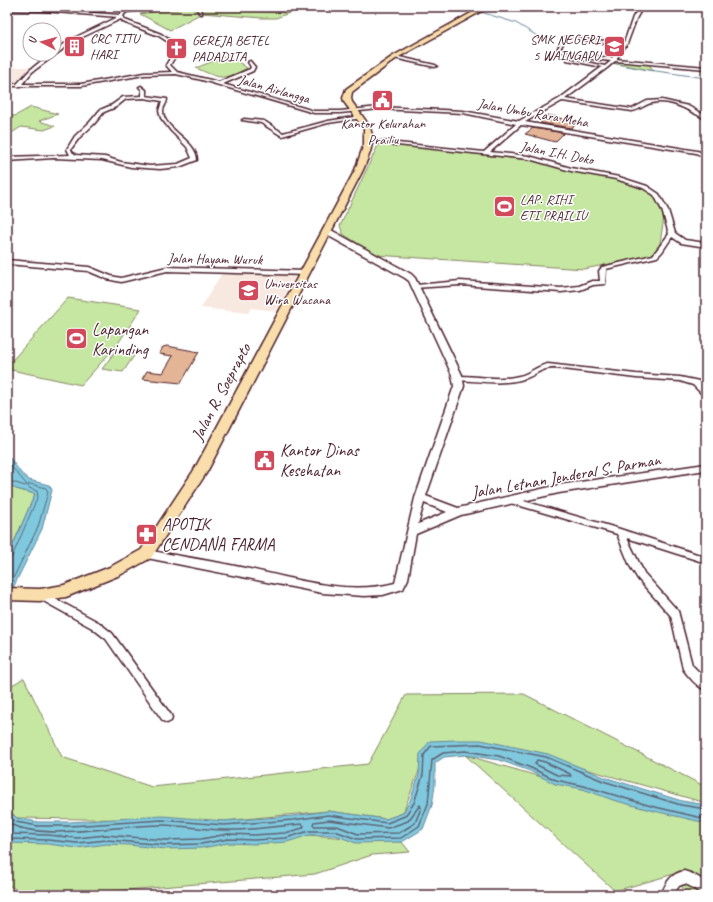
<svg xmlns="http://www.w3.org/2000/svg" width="713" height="902" viewBox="0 0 713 902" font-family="Caveat,sans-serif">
<rect width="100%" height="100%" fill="#fff"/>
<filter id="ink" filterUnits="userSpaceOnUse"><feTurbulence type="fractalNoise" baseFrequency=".025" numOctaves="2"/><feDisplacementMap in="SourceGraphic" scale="8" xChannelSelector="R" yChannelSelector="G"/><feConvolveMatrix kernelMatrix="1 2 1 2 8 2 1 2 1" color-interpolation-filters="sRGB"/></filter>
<g filter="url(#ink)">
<!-- built -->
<g fill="#f7e8e0">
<path d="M7,67H33L17,82L18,85H7Z"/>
<path d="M223,271L296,275L276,311L251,308L248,313L201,308Z"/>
</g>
<!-- green -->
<g fill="#c5e7a1" stroke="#888366">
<path d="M179,7H247L250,11L289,13L276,18H262L202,13L170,30L140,14L158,11L178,10Z"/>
<path d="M223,57L237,61L247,68C223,82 219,78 196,68Z"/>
<path d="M615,60L648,63L654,71L612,63Z"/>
<path d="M31,107L58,114L39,121L55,126L44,130L21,127L7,136V115L15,116Z"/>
<path d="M379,143L537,161L569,171L605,175L628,183L651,192L655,197L664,217L659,250L651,256L584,269L376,255L343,234L340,226Z"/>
<path d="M68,298L141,309L117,345L81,385L7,369V366Z"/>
<path d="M116,350L136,353L123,372L102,369Z"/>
<path d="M7,477L16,489L35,494L7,558Z"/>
<path d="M24,678L62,757L152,787L368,764L406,695L524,694L706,787V803L578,767L430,742L403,813L386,819L328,811L224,821L17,818L7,808V688Z"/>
<path d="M465,755L583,789L706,822V895H687L674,874L615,891Z"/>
<path d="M309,835L402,842L410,852L372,855L315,874L67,895H25L7,884V842Z"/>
</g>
<!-- water -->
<g fill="#7fc9df" stroke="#6a8597">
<path d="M7,454L21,473L29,480L49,485L52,490L42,529L7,600V559L35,494L16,489L7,484Z"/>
<path d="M457,740H481L548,754L604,777L682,801L706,805V823L650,810L613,800L583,789L555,784L530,771L499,760L465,755L444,757L435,763V785L432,805L423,829L402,842L356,843L335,835H309L287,842L254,844L228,843L202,848L166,849L129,845L107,844L77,848L48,844L7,843V810L17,818L38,822H70L162,816L224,821L293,816L328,811L386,819L403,813L410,801L419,775L420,754L430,741Z"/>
</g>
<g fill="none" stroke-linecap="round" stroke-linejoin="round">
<!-- shore-far1 -->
<g stroke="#5f6373" stroke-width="1">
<path d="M7,461L27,485L25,486L7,480"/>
<path d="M7,560L12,557L38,496L37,491L29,488L28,485L30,484L46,488L48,492L38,527L9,587"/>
</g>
<!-- shore -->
<g stroke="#5f6373" stroke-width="1.5">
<path d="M537,760L545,762L570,774L571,776L557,775L535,764Z"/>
<path d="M420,805L421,808L415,823L399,833L358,834L337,826H314L313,824L314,822L329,820L388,828L408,821Z"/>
<path d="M7,815L16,822L38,826H70L162,820L224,825L293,820L328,815L387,823L405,816L414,803L423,775L424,755L431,746L480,744L546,757L603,781L681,805L706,809"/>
<path d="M7,822C40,843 122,824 163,825C183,826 203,829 223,830C248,831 277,826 302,824L304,826L303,828L285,833L254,835L228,834L201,839L166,840L106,835L77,838L48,835L7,834"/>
<path d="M7,839L48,840L77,843L107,840L166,845L201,844L228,839L254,840L286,838L309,831H335L357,839L401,838L419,826L428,804L432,760L443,753L465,751L499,756L531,768L556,780L584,786L651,806L706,819"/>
</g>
<!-- stream -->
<g stroke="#6a8597" stroke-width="1">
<path d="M446,7L484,13L516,23L539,37"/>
<path d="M464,22L490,7"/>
<path d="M608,62L649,70L706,78"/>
</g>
</g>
<!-- building -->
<g fill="#e4b496" stroke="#4a1f2b">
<path d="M548,115L578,123L571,128L540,123Z"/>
<path d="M533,128L564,133L555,142L525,134Z"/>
<path d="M167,346L199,352L181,383L142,379L147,371L163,373L173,356L159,354L163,347Z"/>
</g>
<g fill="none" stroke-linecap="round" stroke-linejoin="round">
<defs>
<g id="minor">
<path d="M126,7H130L128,10L164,7L126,12L123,16L125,20L161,34L174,43L176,55L170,65L177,72L219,82L250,69L251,67L248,62L250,61L255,67L253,71L223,84L314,111H340L379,107L463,111L519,121L559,99L602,67L567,60V58L605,66L611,61C593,59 573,57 557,50L563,38L568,37L624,43L633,17L639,7H643L637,17L627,44L616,59L706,67V69L615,61L607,68L565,99L632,109L647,101L662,100L688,106L706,116V119C690,112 672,98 652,103C645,104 640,110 632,111L562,101L525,122L697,151L706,154V158L696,153L521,125L490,152L529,156L571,168L619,177L647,186L659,194L668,210L675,233L685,240L706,243V247L681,243L672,237L662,252L657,257L606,269L605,284L593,285L580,290L561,292L460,285L414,288L413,287L416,285L460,281L561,288L579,286L592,281H600L599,271L602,267L653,255L669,234L662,210L654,195L643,188L616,179L571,171L529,159L369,142L367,141L369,140L484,152L516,124L463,113L379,109L340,113H314L202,80L176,74L144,75L81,86H7V84H17L30,70L50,54H54V51L72,39L118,17L43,11L7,10V8L43,9L120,15ZM121,19L123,22L159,36L171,44L172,55L166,65L172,72L144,73L81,84H22L32,72L74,41ZM568,39L622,45L612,58C595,57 576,55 560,49L565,40Z"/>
<path d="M196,7H200L202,14H200Z"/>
<path d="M395,56L435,65L437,66L435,67L394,58Z"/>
<path d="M141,86L146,90V96L167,99C167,103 163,107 163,111C163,130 197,140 197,160L179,167L160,169L131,167L102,160L54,158L7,161V157L70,155L67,149L75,136L90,122L100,110L112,105L123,97L142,96V90L139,87ZM144,98L162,101L159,111L161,118L171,131L187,147L192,158L178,164L150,166L121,162L105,157L76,155L72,152L71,149L79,138L94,124L104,112L116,107L126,99Z"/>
<path d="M360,116H362V118L328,123L282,136L261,123L242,120L244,119L264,121L283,133L328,121Z"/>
<path d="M7,260L89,267L111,276L121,278L167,267L306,271L309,273L306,275L167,271L121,282L107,279L88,271L7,264Z"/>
<path d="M548,364L636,374L680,377L699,381L706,389V395H703L693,385L680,381L636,378L555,368C538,368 535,377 520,380C500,385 478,381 458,380L454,378L458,376C478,376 499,381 519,376C530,374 536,366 548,364Z"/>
<path d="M510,497L620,529L706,557V563L627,538L644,573L678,611L692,665L706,679V690C697,687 689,677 683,669L671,616L638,579L630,566L617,534L507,502L506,500L507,498Z"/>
<path d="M41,591L98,622L112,633L171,715L172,718L171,721L167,723L163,721L106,639L92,628L38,598L36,595L38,592Z"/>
<path d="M684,871L693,874L706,882V895C698,894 692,885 684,884L679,886L673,895H661C666,883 670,874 684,871Z"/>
</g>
<path id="tertiary" d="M325,230H331L411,274L415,278L462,375L464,386L426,496L458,508L559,485L706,464V470L559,493L461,515L416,534L408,579L403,589L383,595L364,596L322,593L142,557L140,554L142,551L146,550C179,556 212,561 245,568C292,578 346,596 395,583L415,498L454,386L452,375L409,281L405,278L325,234ZM424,503L447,512L418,524Z"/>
<path id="trunk" d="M482,7H489L397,58L352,92L351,98L352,102C374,132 379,133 363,170L207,472L151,558L120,575L66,597L40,601L7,600V588L40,589L64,585L110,567L141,550L194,470L355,170L364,144V129L344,102L343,98L346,89L393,56Z"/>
</defs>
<!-- minor casing -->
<use href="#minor" stroke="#4a1f2b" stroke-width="3"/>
<!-- tertiary casing -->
<use href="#tertiary" stroke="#4a1f2b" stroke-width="3"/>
<!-- trunk casing -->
<use href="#trunk" stroke="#4a1f2b" stroke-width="3"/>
<!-- minor -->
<use href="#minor" fill="#fff" fill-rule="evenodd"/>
<!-- tertiary -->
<use href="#tertiary" fill="#fff" fill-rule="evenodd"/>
<!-- trunk -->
<use href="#trunk" fill="#f9deab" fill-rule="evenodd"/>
</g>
</g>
<!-- icons -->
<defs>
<symbol id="building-square" viewBox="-11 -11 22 22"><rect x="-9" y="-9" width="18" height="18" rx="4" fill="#d1495b" stroke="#fff"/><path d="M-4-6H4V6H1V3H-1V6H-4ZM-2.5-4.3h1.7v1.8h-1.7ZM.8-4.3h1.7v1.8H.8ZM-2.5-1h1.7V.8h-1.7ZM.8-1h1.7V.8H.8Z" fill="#fff"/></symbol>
<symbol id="school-square" viewBox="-11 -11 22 22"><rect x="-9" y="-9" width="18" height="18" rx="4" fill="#d1495b" stroke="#fff"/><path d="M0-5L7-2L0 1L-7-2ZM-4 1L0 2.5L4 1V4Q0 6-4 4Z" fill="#fff"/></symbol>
<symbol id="church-square" viewBox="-11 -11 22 22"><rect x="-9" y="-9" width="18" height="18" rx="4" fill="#d1495b" stroke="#fff"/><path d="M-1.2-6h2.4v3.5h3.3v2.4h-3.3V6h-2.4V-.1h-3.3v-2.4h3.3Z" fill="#fff"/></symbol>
<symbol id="civic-square" viewBox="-11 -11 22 22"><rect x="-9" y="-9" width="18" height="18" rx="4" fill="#d1495b" stroke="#fff"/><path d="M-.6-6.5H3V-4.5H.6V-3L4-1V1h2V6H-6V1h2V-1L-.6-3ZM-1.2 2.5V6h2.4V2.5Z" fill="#fff"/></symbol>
<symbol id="stadium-square" viewBox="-11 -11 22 22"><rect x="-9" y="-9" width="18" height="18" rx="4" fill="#d1495b" stroke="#fff"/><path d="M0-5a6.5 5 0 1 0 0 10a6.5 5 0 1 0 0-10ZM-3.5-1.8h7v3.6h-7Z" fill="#fff"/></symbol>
<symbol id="university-square" viewBox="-11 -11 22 22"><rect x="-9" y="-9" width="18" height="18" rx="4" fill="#d1495b" stroke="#fff"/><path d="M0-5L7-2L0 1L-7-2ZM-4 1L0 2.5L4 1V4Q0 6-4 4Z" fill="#fff"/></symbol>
<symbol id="pharmacy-square" viewBox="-11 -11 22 22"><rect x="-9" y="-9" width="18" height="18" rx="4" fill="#d1495b" stroke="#fff"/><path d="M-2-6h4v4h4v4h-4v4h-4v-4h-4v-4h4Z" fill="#fff"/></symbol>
</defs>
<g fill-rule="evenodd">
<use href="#building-square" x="62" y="34" width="25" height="25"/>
<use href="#school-square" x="602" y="34" width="25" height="25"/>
<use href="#church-square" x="164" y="36" width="25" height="25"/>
<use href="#civic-square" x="370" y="88" width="25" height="25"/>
<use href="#stadium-square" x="492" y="194" width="25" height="25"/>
<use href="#university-square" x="236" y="278" width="25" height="25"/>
<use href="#stadium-square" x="64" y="326" width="25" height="25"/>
<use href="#civic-square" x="252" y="448" width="25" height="25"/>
<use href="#pharmacy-square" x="134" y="522" width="25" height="25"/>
</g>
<g text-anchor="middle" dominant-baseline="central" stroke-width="3" stroke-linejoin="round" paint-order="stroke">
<!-- far-poi labels -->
<g font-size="14" fill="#4a1f2b" stroke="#fff" text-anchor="start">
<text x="90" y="38">CRC TITU<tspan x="90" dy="16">HARI</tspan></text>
<text x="600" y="39" text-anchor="end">SMK NEGERI<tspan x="600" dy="16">5 WAINGAPU</tspan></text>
<text x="192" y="40">GEREJA BETEL<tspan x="192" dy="16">PADADITA</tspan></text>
<text x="383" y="123" text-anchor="middle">Kantor Kelurahan<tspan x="383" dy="16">Prailiu</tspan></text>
<text x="520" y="199">LAP. RIHI<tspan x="520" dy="16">ETI PRAILIU</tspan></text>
<text x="264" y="283">Universitas<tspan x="264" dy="16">Wira Wacana</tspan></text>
</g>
<!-- far-street labels -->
<g font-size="14" fill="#4a1f2b" stroke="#fff">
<text transform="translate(274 89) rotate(16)">Jalan Airlangga</text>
<text transform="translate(533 113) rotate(10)">Jalan Umbu Rara Meha</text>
<text transform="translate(557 153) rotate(11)">Jalan I.H. Doko</text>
<text transform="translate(215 259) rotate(1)">Jalan Hayam Wuruk</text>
</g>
<!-- poi labels -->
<g font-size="17" fill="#4a1f2b" stroke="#fff" text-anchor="start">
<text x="92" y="329">Lapangan<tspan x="92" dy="20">Karinding</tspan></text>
<text x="280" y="450">Kantor Dinas<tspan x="280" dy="20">Kesehatan</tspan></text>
<text x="162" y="524">APOTIK<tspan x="162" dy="20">CENDANA FARMA</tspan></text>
</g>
<!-- street labels -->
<g font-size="17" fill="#4a1f2b" stroke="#fff">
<text transform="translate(221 392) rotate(-62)">Jalan R. Soeprapto</text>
<text transform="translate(566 476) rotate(-10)">Jalan Letnan Jenderal S. Parman</text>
</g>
</g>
<!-- margin -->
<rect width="713" height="902" fill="none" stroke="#fff" stroke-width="24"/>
<rect x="12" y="12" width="689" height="878" fill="none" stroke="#4a1f2b" stroke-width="1.5" filter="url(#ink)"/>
<!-- north arrow -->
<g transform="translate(42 42) rotate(276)"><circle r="19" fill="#ffffff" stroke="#b7a5aa"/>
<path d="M0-3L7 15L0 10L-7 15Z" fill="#d1495b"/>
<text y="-6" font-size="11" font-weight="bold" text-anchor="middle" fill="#4a1f2b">U</text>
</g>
</svg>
